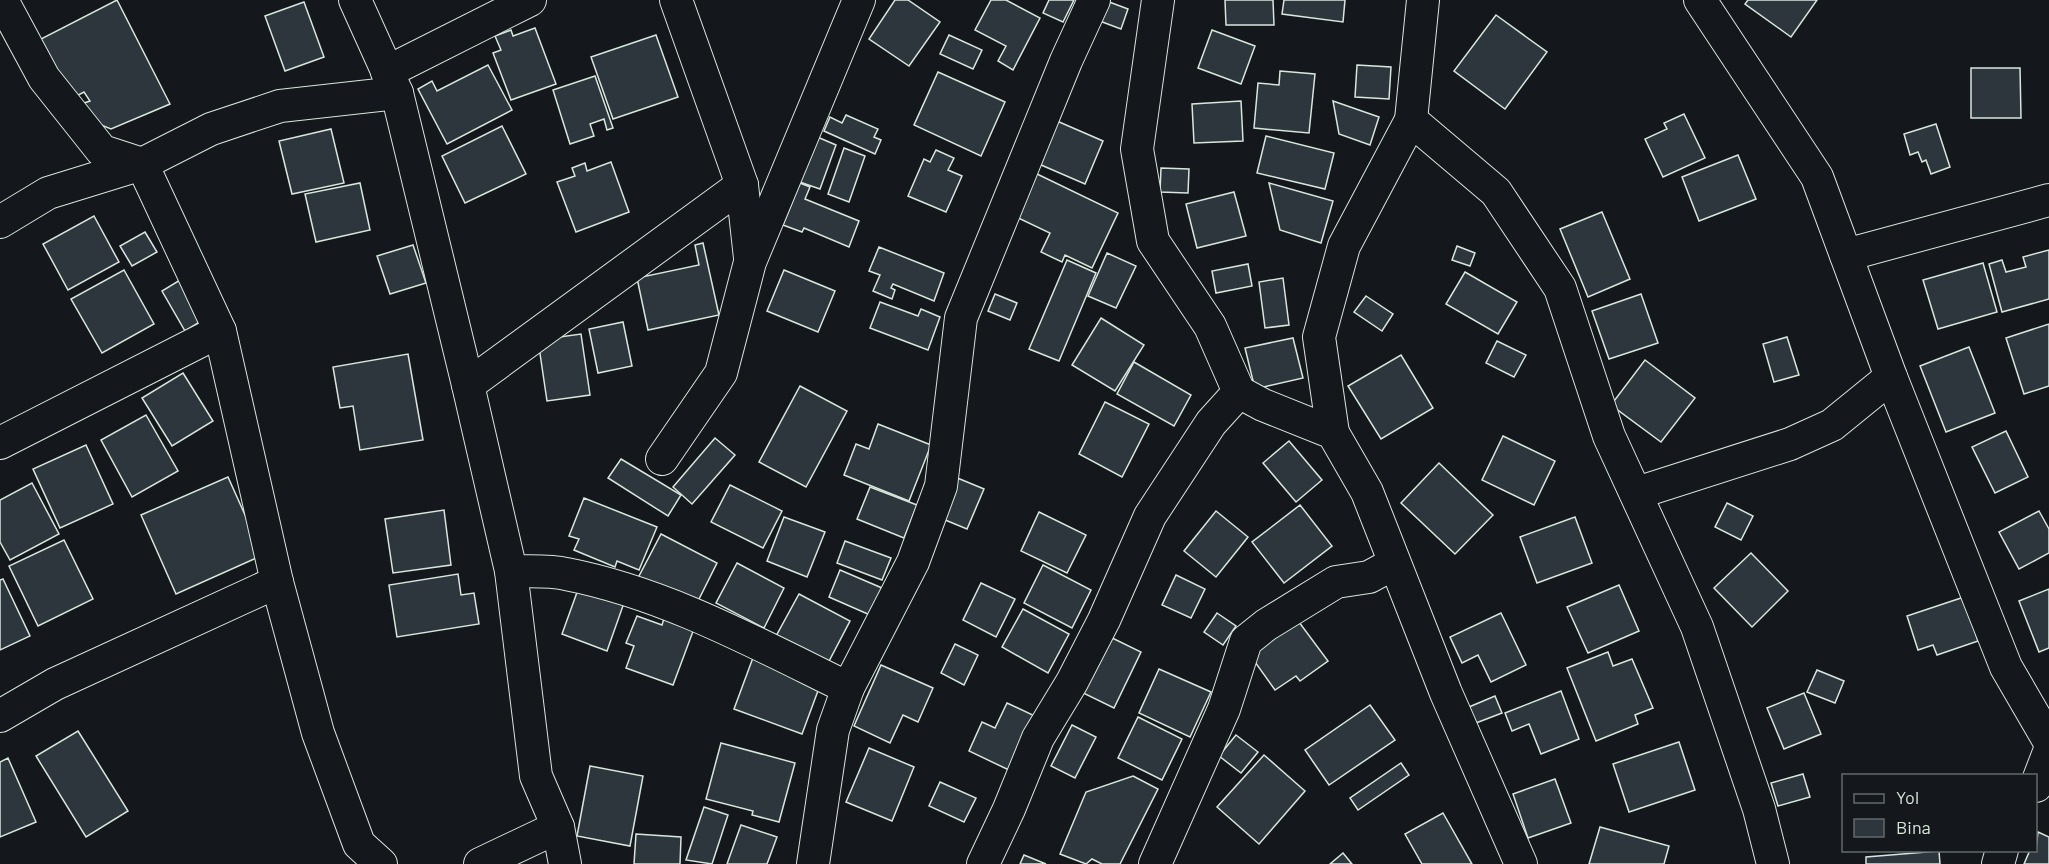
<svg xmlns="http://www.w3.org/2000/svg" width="2049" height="864" viewBox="0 0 2049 864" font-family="Barlow,sans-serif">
<rect width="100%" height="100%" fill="#14181c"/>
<!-- building -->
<g fill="#2c363c" stroke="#d8e6dc" stroke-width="1.5">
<path d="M117,0L170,104L111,129L81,117L75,106L90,101L84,92L69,100L39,40Z"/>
<path d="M895,0H908L940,22L909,66L869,39Z"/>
<path d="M991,0H1006L1040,18L1013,70L998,61L1006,46L975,30Z"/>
<path d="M1049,0H1074L1063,22L1043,13Z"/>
<path d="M1104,0L1128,9L1121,29L1097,20Z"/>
<path d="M1225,0H1273L1274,25H1226Z"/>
<path d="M1284,0H1345L1343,22L1282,14Z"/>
<path d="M1748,0H1817L1791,37L1745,4Z"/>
<path d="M304,2L324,57L285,71L265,16Z"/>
<path d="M1496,15L1547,52L1505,109L1454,71Z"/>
<path d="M535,28L556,84L511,100L493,53L501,50L495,36L511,30L513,36Z"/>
<path d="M1212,30L1255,46L1241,84L1198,68Z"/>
<path d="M656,35L678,97L613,119L591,57Z"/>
<path d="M949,35L982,50L973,69L940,54Z"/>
<path d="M488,65L512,110L447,144L418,89L432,81L437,91Z"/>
<path d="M1357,65L1391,67L1389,99L1355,97Z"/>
<path d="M1971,68H2020L2021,118H1971Z"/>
<path d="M1280,71L1315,74L1309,133L1254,128L1258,83L1279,85Z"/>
<path d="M938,72L1005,102L981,156L914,125Z"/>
<path d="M595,76L613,128L607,130L604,119L590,124L594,136L570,144L553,90Z"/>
<path d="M1241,101L1243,141L1194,143L1192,104Z"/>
<path d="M1333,101L1379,117L1370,145L1339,134Z"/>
<path d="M1684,114L1705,158L1663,177L1645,139L1667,129L1664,123Z"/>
<path d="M846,115L878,129L874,137L881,140L875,154L824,131L830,117L842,123Z"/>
<path d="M1050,118L1103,141L1085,184L1032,161Z"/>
<path d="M1936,124L1950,167L1931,174L1926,160L1922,162L1918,152L1910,155L1904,134Z"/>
<path d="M502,126L526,174L465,203L442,156Z"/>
<path d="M331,129L344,183L292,194L279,141Z"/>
<path d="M808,133L836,145L820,189L791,179Z"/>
<path d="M1266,136L1334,153L1325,189L1257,173Z"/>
<path d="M844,148L865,156L849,202L828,194Z"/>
<path d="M936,150L954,158L948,170L962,176L946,212L908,196L924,159L930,162Z"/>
<path d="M1738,155L1756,199L1699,221L1682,177Z"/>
<path d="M611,162L629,212L576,232L557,182L575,176L572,168L585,163L587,171Z"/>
<path d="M1161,168L1189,169L1188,193L1160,192Z"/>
<path d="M1035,173L1118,213L1092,268L1065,255L1062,262L1041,252L1050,233L1014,216Z"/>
<path d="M360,183L370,230L316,242L305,194Z"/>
<path d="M800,183L810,187L805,199L859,221L849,247L804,228L802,232L783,225Z"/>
<path d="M1269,183L1333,201L1321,243L1280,230Z"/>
<path d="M1234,192L1246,236L1197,248L1186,204Z"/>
<path d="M1602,212L1630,279L1588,297L1560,229Z"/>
<path d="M94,216L119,262L68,290L43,244Z"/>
<path d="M145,232L157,252L132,266L120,246Z"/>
<path d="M703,243L719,315L648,330L637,278L699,265L695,245Z"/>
<path d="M413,245L426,283L390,294L377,256Z"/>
<path d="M1457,246L1475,253L1470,266L1452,260Z"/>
<path d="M879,247L944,273L934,301L893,284L891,288L895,290L892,299L873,291L880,275L869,271Z"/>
<path d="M2049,250V299L2002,312L1989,264L2002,260L2006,272L2026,267L2023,257Z"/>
<path d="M1107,253L1136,266L1116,308L1088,296Z"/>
<path d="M1067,260L1096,273L1059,361L1029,349Z"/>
<path d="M1983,263L1997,312L1938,329L1923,280Z"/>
<path d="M1248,264L1252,286L1216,293L1212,271Z"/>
<path d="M124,270L154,324L102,353L71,299Z"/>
<path d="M784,270L835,291L818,332L767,311Z"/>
<path d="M1465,272L1517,302L1498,334L1446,304Z"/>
<path d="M1283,278L1289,325L1265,328L1259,282Z"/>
<path d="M180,280L203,320L185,331L162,291Z"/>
<path d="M995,294L1017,303L1010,320L988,311Z"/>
<path d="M1641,294L1658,343L1609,359L1592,311Z"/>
<path d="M1366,296L1393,314L1382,331L1354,312Z"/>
<path d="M880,302L918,316L921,309L940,317L928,350L870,328Z"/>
<path d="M1101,318L1144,345L1115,391L1072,365Z"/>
<path d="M623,322L632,366L598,373L589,329Z"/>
<path d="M2049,324V386L2024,394L2006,338Z"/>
<path d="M581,334L590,395L547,401L538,340Z"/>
<path d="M1787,337L1799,375L1774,382L1763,344Z"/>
<path d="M1293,338L1303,378L1255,389L1245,348Z"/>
<path d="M1497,341L1526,355L1514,377L1486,363Z"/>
<path d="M1969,347L1995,413L1946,432L1920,366Z"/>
<path d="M408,354L423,440L360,450L353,406L340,408L333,367Z"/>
<path d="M1401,355L1433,408L1381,439L1348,386Z"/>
<path d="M1645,360L1695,398L1661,442L1611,405Z"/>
<path d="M1134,362L1191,395L1174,426L1117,394Z"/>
<path d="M183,373L213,421L172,446L142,398Z"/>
<path d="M800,386L847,411L806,487L759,462Z"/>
<path d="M1105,402L1149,424L1122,477L1079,454Z"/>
<path d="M146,415L178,471L132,497L101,440Z"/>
<path d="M878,424L931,445L909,501L844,475L856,444L869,449Z"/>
<path d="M2006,431L2028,477L1995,493L1972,447Z"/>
<path d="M1503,436L1555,461L1534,505L1482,480Z"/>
<path d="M715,438L735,455L692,504L673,487Z"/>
<path d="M1289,441L1322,480L1296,502L1263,463Z"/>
<path d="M86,445L113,504L60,528L33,469Z"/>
<path d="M621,459L681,495L668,516L608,478Z"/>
<path d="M1439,463L1493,515L1455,554L1401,503Z"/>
<path d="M228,477L263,555L176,594L141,515Z"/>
<path d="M955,477L984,489L967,529L938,517Z"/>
<path d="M32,483L59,534L10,560L0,542V500Z"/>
<path d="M730,485L782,511L763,548L711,522Z"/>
<path d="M870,487L917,505L904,538L857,519Z"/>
<path d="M584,498L657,527L639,570L617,561L615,567L574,550L579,539L569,536Z"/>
<path d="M1727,503L1753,516L1741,540L1715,527Z"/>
<path d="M1300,505L1332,546L1284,583L1252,542Z"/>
<path d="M444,510L451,565L393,573L385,519Z"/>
<path d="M1216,511L1248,537L1216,577L1184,551Z"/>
<path d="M2039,511L2049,529V553L2019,569L1999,532Z"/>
<path d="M1039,512L1086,535L1067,573L1021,551Z"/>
<path d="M784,517L825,532L807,577L767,561Z"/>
<path d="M1575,517L1592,563L1537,583L1520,537Z"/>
<path d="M661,534L717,563L695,607L638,578Z"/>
<path d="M64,540L93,599L38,626L9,566Z"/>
<path d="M845,541L891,558L882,580L837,563Z"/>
<path d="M1751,553L1788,591L1752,627L1714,588Z"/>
<path d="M737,563L784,588L764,628L716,603Z"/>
<path d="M1043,565L1091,590L1072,628L1024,603Z"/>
<path d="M840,570L882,588L870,615L829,597Z"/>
<path d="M458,574L461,595L474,593L479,624L397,637L389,585Z"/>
<path d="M1176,575L1205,589L1191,618L1162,605Z"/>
<path d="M3,579L30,636L0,650V580Z"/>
<path d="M981,583L1015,599L996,637L963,620Z"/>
<path d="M580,584L625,600L607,651L562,634Z"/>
<path d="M1619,585L1639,631L1588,653L1567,607Z"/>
<path d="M2049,589V648L2039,652L2019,601Z"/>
<path d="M799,594L850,621L827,665L775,638Z"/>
<path d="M1964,597L1978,641L1937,655L1933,645L1918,650L1907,616Z"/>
<path d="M1023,609L1069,634L1048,673L1002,647Z"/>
<path d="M1217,613L1236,626L1223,645L1204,632Z"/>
<path d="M1501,613L1526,665L1491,682L1478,655L1462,663L1450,637Z"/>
<path d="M1293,614L1328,661L1300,681L1296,676L1275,690L1245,648Z"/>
<path d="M665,615L695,626L673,685L626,668L634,646L626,643L637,616L662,625Z"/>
<path d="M1102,633L1141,652L1114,708L1075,689Z"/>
<path d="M955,644L978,655L964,685L941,673Z"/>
<path d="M1608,652L1613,666L1632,659L1653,708L1635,715L1638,724L1596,741L1567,668Z"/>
<path d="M754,655L822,680L802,734L734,709Z"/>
<path d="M881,665L933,688L918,722L903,715L890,743L854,726Z"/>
<path d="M1159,669L1211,692L1190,737L1139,713Z"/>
<path d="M1817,670L1844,681L1835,703L1807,692Z"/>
<path d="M1561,691L1579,739L1541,754L1529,724L1512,731L1505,713Z"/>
<path d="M1804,693L1821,734L1784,749L1767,708Z"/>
<path d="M1495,696L1502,713L1476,723L1469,707Z"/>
<path d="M1007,703L1037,717L1011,771L969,751L982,722L995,728Z"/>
<path d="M1370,705L1395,740L1329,785L1305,750Z"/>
<path d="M1138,717L1182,739L1162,780L1118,758Z"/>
<path d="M1072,725L1096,737L1075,778L1051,766Z"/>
<path d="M78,731L128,811L86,837L36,756Z"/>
<path d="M1236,735L1258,752L1241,773L1219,756Z"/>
<path d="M1679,742L1695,790L1629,812L1613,764Z"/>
<path d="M721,743L795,763L779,822L752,815L753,811L706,799Z"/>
<path d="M869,748L914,767L892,821L846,802Z"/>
<path d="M1264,755L1305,791L1259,844L1217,807Z"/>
<path d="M8,758L36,822L0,837V762Z"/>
<path d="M1401,763L1409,775L1358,810L1350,798Z"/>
<path d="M590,766L643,776L630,846L577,836Z"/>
<path d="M1803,774L1810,797L1778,806L1771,783Z"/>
<path d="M1133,776L1158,789L1120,864H1102L1092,859L1086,864L1060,854L1086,792Z"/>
<path d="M1555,779L1571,823L1528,838L1513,794Z"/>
<path d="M940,782L976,798L964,822L929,806Z"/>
<path d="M704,807L728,815L712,864L686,860Z"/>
<path d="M1443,813L1472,864H1422L1405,834Z"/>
<path d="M741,825L777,837L767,864H727Z"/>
<path d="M1600,827L1669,846L1664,864H1589Z"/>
<path d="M2038,832L2049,837V864H2024L2030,850H2036Z"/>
<path d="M636,834L681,837L680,864H634Z"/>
<path d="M1939,851L1940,864H1866V857Z"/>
<path d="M1343,853L1352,864H1330Z"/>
<path d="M1024,855L1046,864H1020Z"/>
</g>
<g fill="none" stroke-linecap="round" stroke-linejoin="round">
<defs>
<g id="minor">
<path d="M2,0L44,78L102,151L142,164L220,331L277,582L318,733L359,844L381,864"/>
<path d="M355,0L397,93L468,385L511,571L536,776L558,827L565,864"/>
<path d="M676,0L742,185L750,258"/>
<path d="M1158,0L1137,149L1153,241L1210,326L1239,392L1263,405L1333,433L1367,492L1446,693L1521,864"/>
<path d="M1700,0L1817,177L1891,377L2006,667L2049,741"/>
<path d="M387,72L530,0"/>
<path d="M1411,120L1423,0"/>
<path d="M0,222L48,193L142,164L211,129L280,106L397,93"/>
<path d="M1846,255L2049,200"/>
<path d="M468,385L742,185"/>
<path d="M1333,433L1319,337L1344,246L1411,120L1496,192L1560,288L1609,436L1697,627L1759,809L1773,864"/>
<path d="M0,443L220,331"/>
<path d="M662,459L721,373L750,262L859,0"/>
<path d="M1637,493L1790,444L1832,425L1891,377"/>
<path d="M511,571C529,572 549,570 566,574C665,593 758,644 848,688"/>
<path d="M0,716L55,684L277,582"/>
<path d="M2036,786L2049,752"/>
<path d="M480,864L558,827"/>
<path d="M813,864L833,730L848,688L913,562L941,486L961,318L1066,61L1094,0"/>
<path d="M983,864L1009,809L1038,738L1072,682L1104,620L1150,516L1211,423L1239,392"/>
<path d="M1155,864L1224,709L1246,641L1266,625L1336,582L1369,577L1393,564"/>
<path d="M1998,864L2002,850"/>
</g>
</defs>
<!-- minor casing -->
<use href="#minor" stroke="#d8e6dc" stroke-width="34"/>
<!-- minor -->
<use href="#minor" stroke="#14181c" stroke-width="32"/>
</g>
<!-- legend -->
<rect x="1842" y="774" width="195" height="78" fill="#14181c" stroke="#626a69" stroke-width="1.5"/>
<rect x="1854" y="794" width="30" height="9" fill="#14181c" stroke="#626a69" stroke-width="1.5"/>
<text x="1896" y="804" font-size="18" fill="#d8e6dc">Yol</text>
<rect x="1854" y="819" width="30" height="18" fill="#2c363c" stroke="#626a69" stroke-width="1.5"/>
<text x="1896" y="834" font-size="18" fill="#d8e6dc">Bina</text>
</svg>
